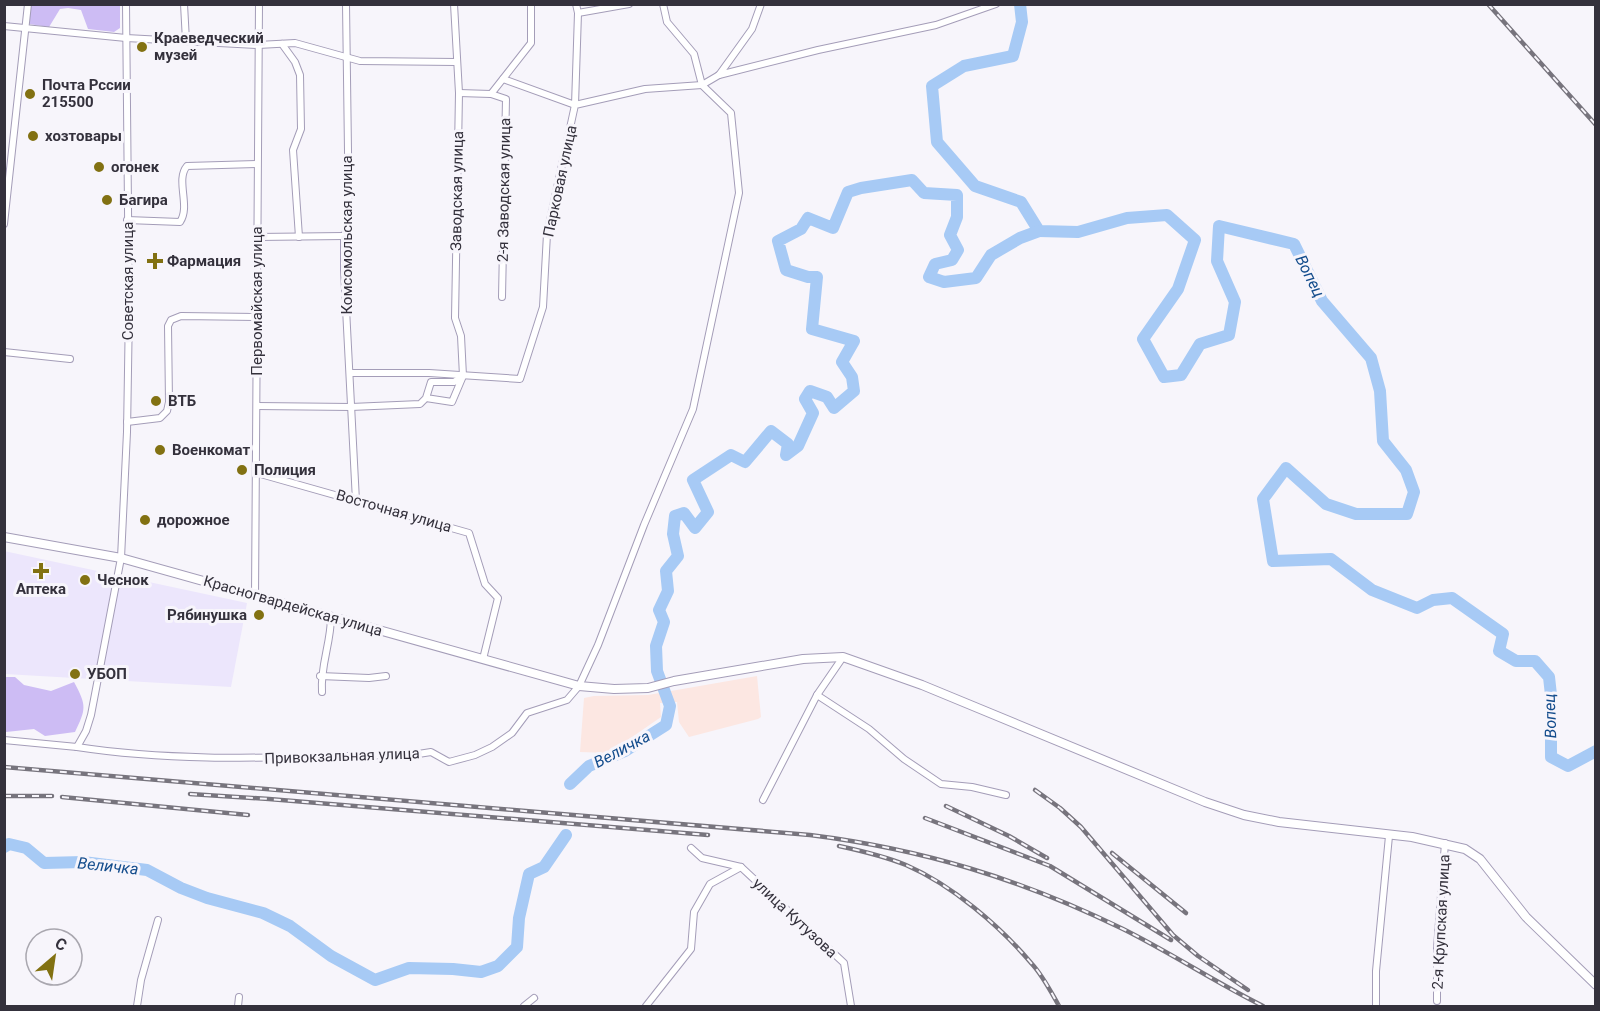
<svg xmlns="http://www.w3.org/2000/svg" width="1600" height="1011" viewBox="0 0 1600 1011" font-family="Roboto,sans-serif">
<rect width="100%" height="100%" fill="#f7f5fb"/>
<!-- built -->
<path fill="#ece6fc" d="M4,551L247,603L231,687L5,674Z"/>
<!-- industrial -->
<path fill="#fce7e2" d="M757,676L761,717L758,719L689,737L679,722L677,702L660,703L661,717L609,753L580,752L584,698L594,696L648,695Z"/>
<!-- green -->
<g fill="#cdbcf4">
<path d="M30,5H120V28L114,32L88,29L81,10L68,8L60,9L49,27L29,24Z"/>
<path d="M4,677H15L24,685L51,691L74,682C87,706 86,709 75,732L45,736L34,729L6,732Z"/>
</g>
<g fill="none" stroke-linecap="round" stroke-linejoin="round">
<!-- river -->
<g stroke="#a7caf5" stroke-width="12">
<path d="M1020,4L1022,22L1013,56L964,66L932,86L937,142L975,186L1021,202L1039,231L1078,232L1127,218L1167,215L1195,240L1178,289L1143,339L1164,377L1181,375L1200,344L1229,335L1235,302L1217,261L1219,226L1294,244L1322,301L1371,358L1380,391L1383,441L1406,470L1414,492L1407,514H1356L1326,504L1286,468L1263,499L1273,561L1331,559L1372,590L1417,608L1433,600L1452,598L1503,634L1499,651L1516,661H1535L1549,677L1551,695V757L1568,766L1596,751"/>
<path d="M570,784L589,766L625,751L666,725L670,706L657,671L656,646L664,622L659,610L668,591L666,571L678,556L673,534L675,516L684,513L695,528L708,512L693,480L731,455L745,462L771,431L788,444L786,455L798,446L813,413L805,399L810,391L827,397L834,408L854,391L852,377L842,362L854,341L812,329L817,277H808L786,270L778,241L801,229L808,218L833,228L848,192L861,188L912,180L924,193L957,195V217L950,235L958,250L952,260L935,264L929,277L944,282L976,278L991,255L1020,238L1039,231"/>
<path d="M4,847L9,844L26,848L44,863L83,862L147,870L181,888L207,898L263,913L290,926L331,956L375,980L409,968L453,969L481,972L498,966L517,947L519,918L529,874L544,867L566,835"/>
</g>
<defs>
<g id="minor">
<path d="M184,4L186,41"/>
<path d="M346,4L349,225L344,236V270L356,501"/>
<path d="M454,4L459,93L455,318L461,336L463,376"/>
<path d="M578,13L629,4"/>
<path d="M4,26L126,38L258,45L295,43L360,61L456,62"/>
<path d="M282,44L295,62L300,75L301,129L293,150L299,237"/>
<path d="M719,75L818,50L936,25L996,4"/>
<path d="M503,79L575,105L578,13L576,4"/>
<path d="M459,93L491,94L531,43V4"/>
<path d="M491,94L506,99L502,297"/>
<path d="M127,220L180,222C191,206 175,180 187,166L257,164"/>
<path d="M4,224L28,4"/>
<path d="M257,237L344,236"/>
<path d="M4,352L70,359"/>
<path d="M350,373H429L520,379L543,307L547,234L575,105L645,89L702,85L719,75L752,29L761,4"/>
<path d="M257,406L351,407L420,404L426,398L452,402L463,376L454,382H431L426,398"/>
<path d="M127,422L160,418L167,411L169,402L168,326L171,320L181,316L257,317"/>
<path d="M257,473L469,533L485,584L498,598L483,659"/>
<path d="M255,597L259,4"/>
<path d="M843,657L817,695L869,729L904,759L941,784L972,787L1006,795"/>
<path d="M320,676L369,678L386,676"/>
<path d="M322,692C320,666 331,643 331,617"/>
<path d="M4,740L77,747L86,731L91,715L121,558L127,432L129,309L126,4"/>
<path d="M77,747C188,764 300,756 412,755L431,752L449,762L475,755L492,747L512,733L527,713L567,700L579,686L598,645L644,525L693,409L739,193L731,113L702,85L694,54L667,22L663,4"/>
<path d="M763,800L817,695"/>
<path d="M691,848L702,858L741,867L844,963L851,1006"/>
<path d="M1437,1001V948L1445,843"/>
<path d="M137,1006L141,980L158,920"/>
<path d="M238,1006L239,997"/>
<path d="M524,1006L534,998"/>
<path d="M646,1006L691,949L694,912L710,884L741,867"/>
<path d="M1376,1006V971L1389,836"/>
</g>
<path id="tertiary" d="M4,537L121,558L579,686L614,689L648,688L674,681L803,659L843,657L922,685L1205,802L1244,815L1279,822L1412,837L1465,849L1480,859L1526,917L1596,985"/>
</defs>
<!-- minor casing -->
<use href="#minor" stroke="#a49db8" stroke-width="8"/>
<!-- tertiary casing -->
<use href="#tertiary" stroke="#a49db8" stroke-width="10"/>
<!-- minor -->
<use href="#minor" stroke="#fff" stroke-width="6"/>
<!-- tertiary -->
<use href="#tertiary" stroke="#fff" stroke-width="8"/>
<defs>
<g id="rail">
<path d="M1488,4L1596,125"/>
<path d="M4,767L810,835C922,849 1021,879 1123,929C1171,953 1215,982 1263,1006"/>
<path d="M1035,790L1060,808L1081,827L1173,935L1198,956L1248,990"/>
<path d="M190,794L269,799L708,835"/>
<path d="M4,796H52"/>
<path d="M62,797L248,815"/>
<path d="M946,806L1009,836L1047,858"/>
<path d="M925,818L1050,866L1171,940"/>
<path d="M839,846C862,851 884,856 906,865C952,885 1000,926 1032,964C1043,976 1051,992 1059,1006"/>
<path d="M1112,853L1186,913"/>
</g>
</defs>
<!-- rail casing -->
<use href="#rail" stroke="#77747d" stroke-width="4.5"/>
<!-- rail -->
<use href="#rail" stroke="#f7f5fb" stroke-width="2" stroke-dasharray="7" stroke-linecap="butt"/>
</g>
<!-- markers -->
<g fill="#827112" stroke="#f7f5fb" stroke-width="2">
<circle cx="142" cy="47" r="6"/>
<circle cx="30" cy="94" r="6"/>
<circle cx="33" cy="136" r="6"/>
<circle cx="99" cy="167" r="6"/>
<circle cx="107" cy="200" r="6"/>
<path d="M152 252h6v6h6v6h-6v6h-6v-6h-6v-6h6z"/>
<circle cx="156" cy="401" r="6"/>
<circle cx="160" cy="450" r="6"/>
<circle cx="242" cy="470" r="6"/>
<circle cx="145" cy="520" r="6"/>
<path d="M38 562h6v6h6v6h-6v6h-6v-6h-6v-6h6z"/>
<circle cx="85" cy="580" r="6"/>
<circle cx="259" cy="615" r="6"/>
<circle cx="75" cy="674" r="6"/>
</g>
<g text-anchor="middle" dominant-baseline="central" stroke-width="6" stroke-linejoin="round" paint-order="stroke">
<!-- poi labels -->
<g font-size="15" font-weight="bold" fill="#34313c" stroke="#f7f5fb" text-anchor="start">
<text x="154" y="38">Краеведческий<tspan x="154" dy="17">музей</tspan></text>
<text x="42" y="85">Почта Рссии<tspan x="42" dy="17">215500</tspan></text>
<text x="45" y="136">хозтовары</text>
<text x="111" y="167">огонек</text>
<text x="119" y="200">Багира</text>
<text x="167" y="261">Фармация</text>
<text x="168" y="401">ВТБ</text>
<text x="172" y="450">Военкомат</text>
<text x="254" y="470">Полиция</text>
<text x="157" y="520">дорожное</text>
<text x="97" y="580">Чеснок</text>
<text x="41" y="589" text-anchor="middle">Аптека</text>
<text x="247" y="615" text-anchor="end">Рябинушка</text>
<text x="87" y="674">УБОП</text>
</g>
<!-- street labels -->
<g font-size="15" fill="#34313c" stroke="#f7f5fb">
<text transform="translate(560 181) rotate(-78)">Парковая улица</text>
<text transform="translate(504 190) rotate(-89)">2-я Заводская улица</text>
<text transform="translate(457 191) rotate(-89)">Заводская улица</text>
<text transform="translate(347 235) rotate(-90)">Комсомольская улица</text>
<text transform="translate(128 281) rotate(-90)">Советская улица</text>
<text transform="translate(257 301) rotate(-90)">Первомайская улица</text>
<text transform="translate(394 511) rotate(16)">Восточная улица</text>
<text transform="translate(293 606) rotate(16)">Красногвардейская улица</text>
<text transform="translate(342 756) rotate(-2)">Привокзальная улица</text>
<text transform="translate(795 918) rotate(43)">улица Кутузова</text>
<text transform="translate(1441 922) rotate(-87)">2-я Крупская улица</text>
</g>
<!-- water labels -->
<g font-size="16" font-style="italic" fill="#134c8c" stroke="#f7f5fb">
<text transform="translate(1310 276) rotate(63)">Вопец</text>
<text transform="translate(1550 716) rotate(-92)">Вопец</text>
<text transform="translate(622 749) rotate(-28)">Величка</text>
<text transform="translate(108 866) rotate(6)">Величка</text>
</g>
</g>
<!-- border -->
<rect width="1600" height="1011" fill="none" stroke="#34313c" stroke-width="12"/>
<!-- north arrow -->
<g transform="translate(54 957) rotate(29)"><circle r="28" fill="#f7f5fb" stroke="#a9a7af" stroke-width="1.5"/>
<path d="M0-4.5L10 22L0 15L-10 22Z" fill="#827112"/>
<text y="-9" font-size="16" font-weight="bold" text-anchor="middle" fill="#34313c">С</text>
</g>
</svg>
